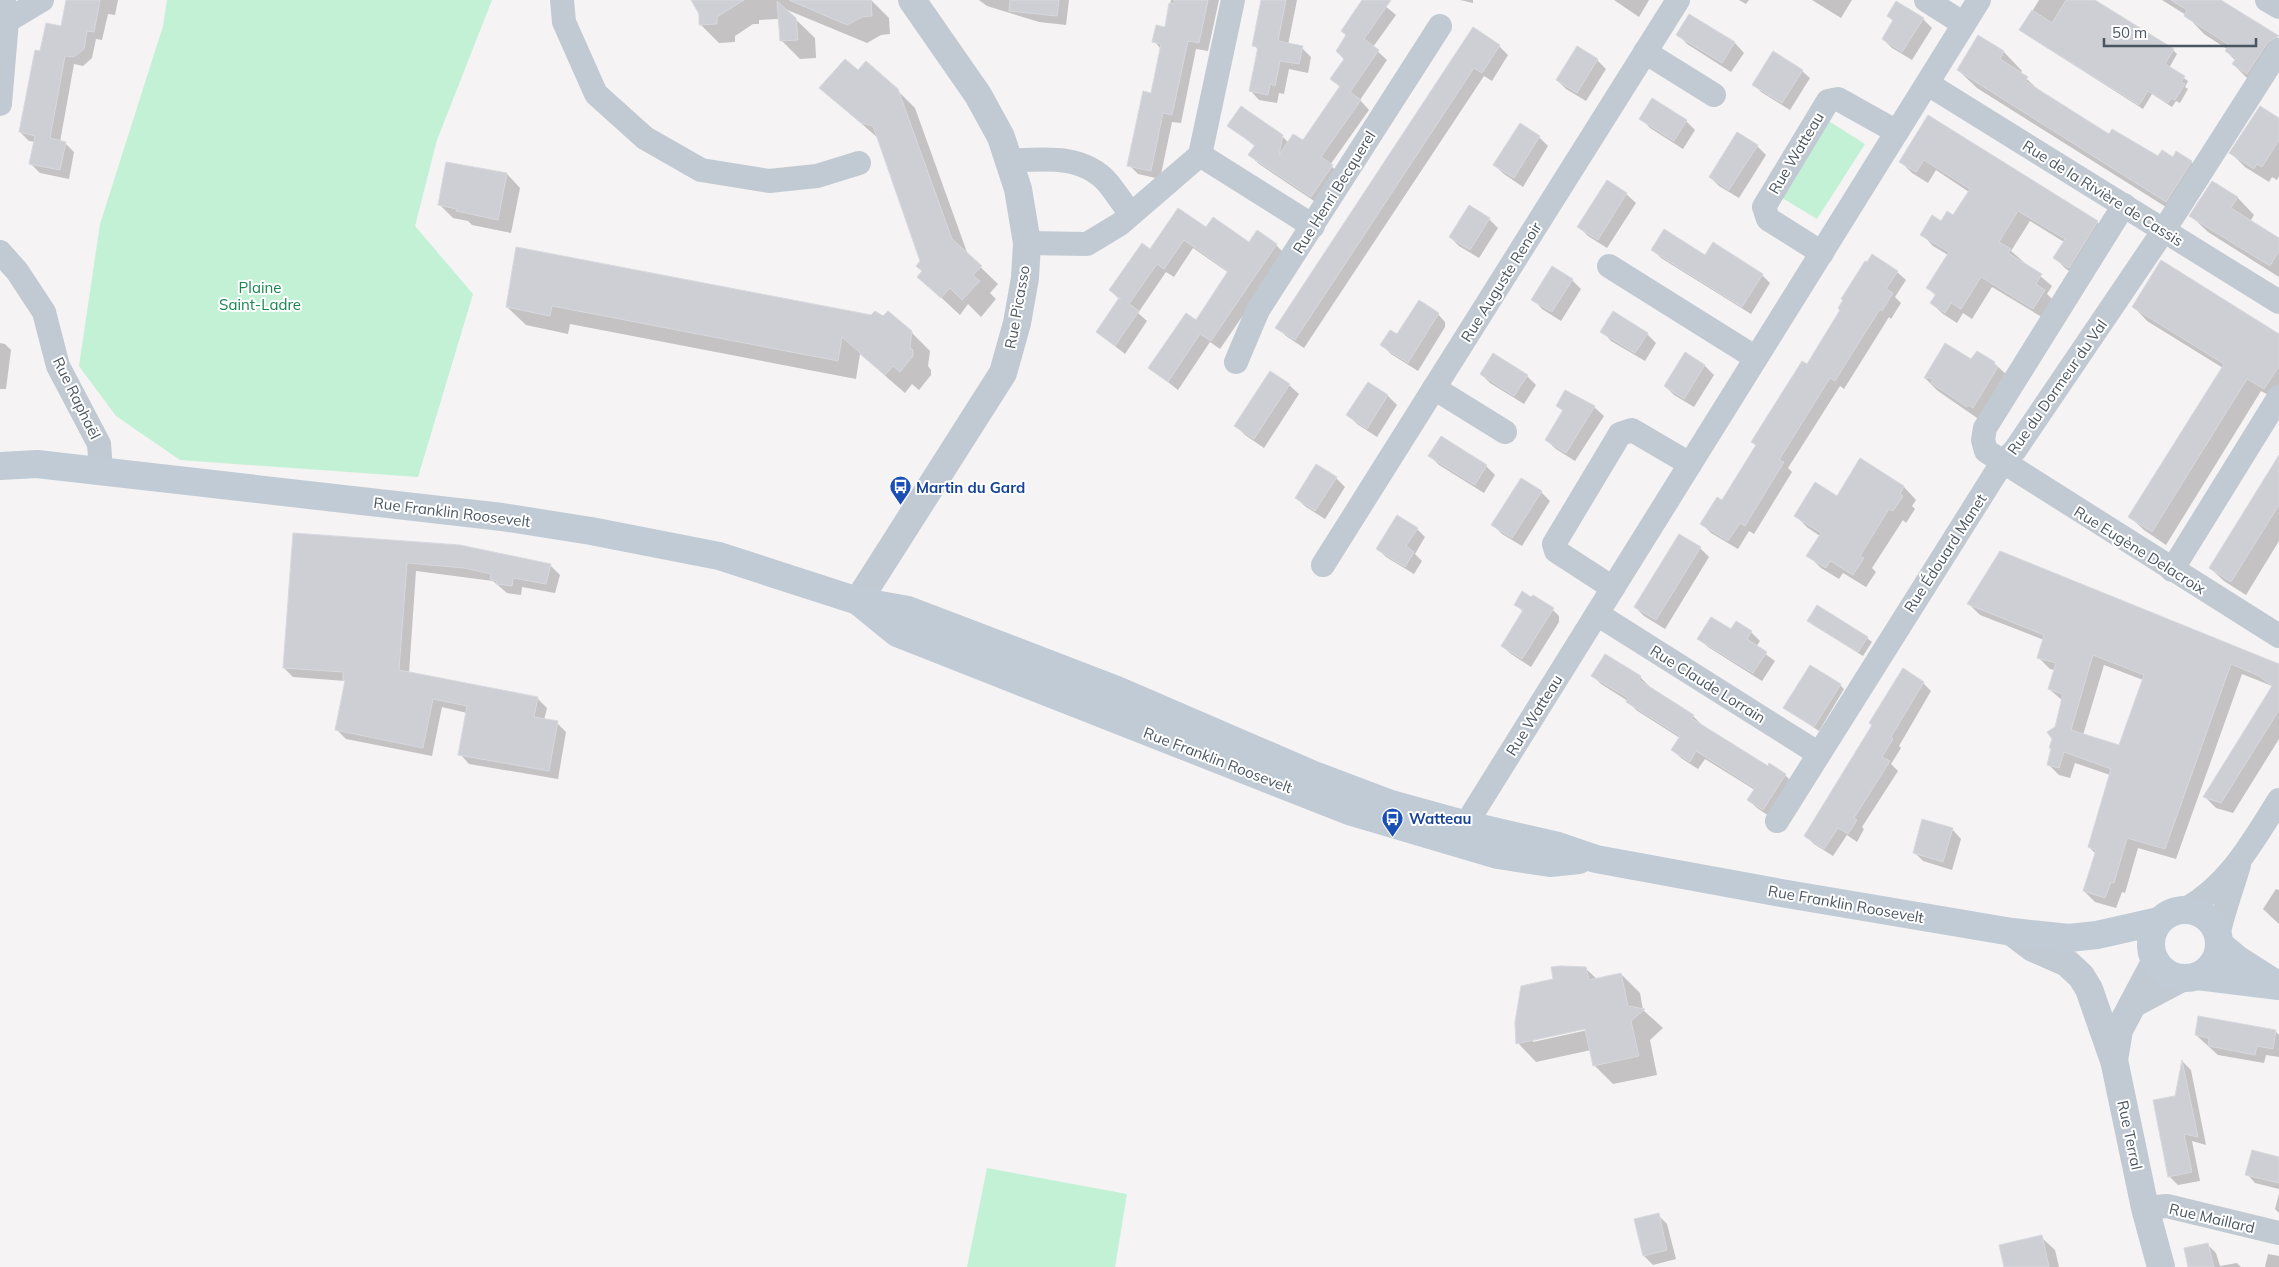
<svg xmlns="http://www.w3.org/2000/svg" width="2279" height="1267" viewBox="0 0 2279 1267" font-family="Mulish,sans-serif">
<rect width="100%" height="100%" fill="#f5f3f3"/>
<!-- green -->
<g fill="#c3f1d5">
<path d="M167,0H492L437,140L415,226L473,294L418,477L180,460L116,416L79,366L100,224L163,26Z"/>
<path d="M1827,120L1865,144L1817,219L1779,196Z"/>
<path d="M987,1168L1127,1194L1115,1267H967Z"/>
</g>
<!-- shadow -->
<g fill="#0003" fill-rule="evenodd">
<path d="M75,0H118L115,15L108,14L102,40L96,39L92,58L83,66L74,64L60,142L65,143L74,152L69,179L40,173L31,164L35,142L29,141L20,132L41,53L62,27Z"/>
<path d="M692,0H871L889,18L890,34L881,35L867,43L785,9L815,38L816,58L800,59L781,40L779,19L759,20V24H753L735,36V42L719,43L701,25L700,14Z"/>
<path d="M979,0H1069L1066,25L1039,22L987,6Z"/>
<path d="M1171,0H1219L1208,51L1196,49L1181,123L1172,122L1160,179L1138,174L1129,165L1152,94L1161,49L1154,41L1166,29Z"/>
<path d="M1263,0H1297L1288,45L1302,48L1311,57L1308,73L1289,69L1284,94L1279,93L1277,103L1259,100L1250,90L1258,50L1254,45Z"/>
<path d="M1363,0H1378L1396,15L1373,47L1387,60L1360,100L1369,110L1330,165L1341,175L1320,205L1259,164L1250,155L1256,147L1229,126L1282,136L1289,143L1303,142L1341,88L1332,79L1345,59L1347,36Z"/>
<path d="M1460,0H1473V3Z"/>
<path d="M1614,0H1649L1639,17Z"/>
<path d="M1739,0H1749L1746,4Z"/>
<path d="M1812,0H1852L1841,18Z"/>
<path d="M2039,0H2093L2173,50L2177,54L2169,68L2188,81L2185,87L2188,89L2180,103L2176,101L2172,107L2152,94L2143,109L2025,34L2021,30Z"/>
<path d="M2162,0H2218L2279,39L2252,83L2233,64L2236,61L2226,51L2227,49L2204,34L2186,15Z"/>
<path d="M1690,15L1735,43L1744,53L1731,72L1687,44L1678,34Z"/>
<path d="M1888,16L1923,19L1932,28L1912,60L1892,48L1883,39L1894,22Z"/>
<path d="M1473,29L1499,46L1508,55L1492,81L1484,76L1304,348L1286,336L1277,327Z"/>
<path d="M1979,37L2004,52L2022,71L2020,73L2043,94L2109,136L2158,158L2191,162L2210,180L2185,219L1977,88L1958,70Z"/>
<path d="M1597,60L1606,69L1586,101L1566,89L1557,80Z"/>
<path d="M1802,71L1810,78L1790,110L1761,92L1754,84Z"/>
<path d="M858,72L897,90L915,108L968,255L998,284L990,293L996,299L981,317L968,304L960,315L919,277L923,271L921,261L879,139L821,88Z"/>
<path d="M1929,117L2097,222L2108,233L2080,278L2066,269L2054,257L2064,242L2030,221L2011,251L2052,286L2047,294L2055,302L2045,319L1992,287L1972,319L1963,313L1957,323L1943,314L1931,303L1936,296L1928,288L1948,255L1933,246L1922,234L1954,217L1969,192L1936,170L1928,183L1912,173L1901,162Z"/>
<path d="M1641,118L1686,121L1695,130L1683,149L1650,128Z"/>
<path d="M2279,120V176L2277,180L2272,177L2269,182L2245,167L2231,153Z"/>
<path d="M1539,137L1548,146L1523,187L1504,174L1494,165Z"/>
<path d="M1757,146L1766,155L1739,198L1719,186L1710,177Z"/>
<path d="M507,174L520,188L511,233L472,225L468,221L453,218L439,204Z"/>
<path d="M2212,183L2238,198L2254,215L2250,222L2279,239V277L2208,232L2191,216Z"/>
<path d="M1626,194L1636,203L1607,248L1588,236L1579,227Z"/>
<path d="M1489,219L1498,228L1479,258L1459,246L1450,237Z"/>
<path d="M1206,229L1249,244L1276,245L1285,254L1220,349L1210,342L1178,390L1150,368L1196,322L1229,273L1193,248L1174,277L1166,272L1138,313L1147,321L1125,354L1097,332L1119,299L1110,290L1150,250Z"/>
<path d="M517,248L911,332L930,351L928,366L931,370V375L919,390L912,384L905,393L860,354L856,379L570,324L568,334L526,325L507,307Z"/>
<path d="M1653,250L1762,275L1770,283L1751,314L1661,258Z"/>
<path d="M1897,272L1906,280L1895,297L1901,303L1891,319L1889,317L1844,389L1840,386L1788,468L1792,472L1754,534L1749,531L1738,549L1711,533L1702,524L1722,501L1807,365Z"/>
<path d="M1572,280L1581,289L1561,321L1542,309L1533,299Z"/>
<path d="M2134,307L2279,335V401L2261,391L2166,545L2144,530L2130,517L2223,368L2147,321Z"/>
<path d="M1436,312L1445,322V327L1418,371L1391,354L1382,345Z"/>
<path d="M1602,331L1647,334L1656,343L1645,361L1611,341Z"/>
<path d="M0,343L5,344L11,350L6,389H0Z"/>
<path d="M1946,345L1972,361L1994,363L2008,376L1980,420L1938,391L1925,378Z"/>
<path d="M1685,354L1705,366L1714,375L1694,407L1674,395L1665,386Z"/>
<path d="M1271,373L1289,385L1299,394L1264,448L1245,435L1236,426Z"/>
<path d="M1481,374L1527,376L1536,385L1524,404L1490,383Z"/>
<path d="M1368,383L1388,396L1397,405L1377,437L1357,424L1348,415Z"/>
<path d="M1557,406L1594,407L1604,416L1575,461L1556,449L1546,440L1564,412Z"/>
<path d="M1430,456L1486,466L1495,475L1484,493L1439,465Z"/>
<path d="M2279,457V541L2246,595L2224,581L2210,568Z"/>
<path d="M1860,460L1904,487L1916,500L1912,506L1915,509L1906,523L1903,520L1872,568L1876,572L1866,587L1843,573L1839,579L1821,568L1808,555L1820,536L1808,528L1796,516L1838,497Z"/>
<path d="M1336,478L1345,487L1325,519L1306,507L1296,498Z"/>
<path d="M1541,492L1550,501L1522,546L1502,534L1493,525Z"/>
<path d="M1417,529L1425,537L1415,554L1422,561L1414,574L1386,557L1377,548Z"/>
<path d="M294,534L460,546L551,566L560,575L555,593L522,587L521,595L507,593L493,581L416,571L409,673L538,699L547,708L544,720L557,723L566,732L558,779L469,764L460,754L467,713L442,707L432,756L346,739L337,730L345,681L293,677L284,668Z"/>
<path d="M1700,548L1709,557L1665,629L1644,616L1635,607Z"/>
<path d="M1516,604L1550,607L1559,616V622L1531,667L1511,654L1502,646L1523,612Z"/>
<path d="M1969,604L2279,667V739L2233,813L2216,808L2205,797L2272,686L2242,674L2176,859L2138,848L2125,893L2122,892L2116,908L2095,902L2084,891L2096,854L2089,847L2110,775L2075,763L2070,778L2059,775L2048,764L2052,749L2050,748L2063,701L2049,689L2055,670L2050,669L2039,658L2044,640L1980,615ZM2104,665L2143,680L2120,746L2083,735Z"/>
<path d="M1813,625L1867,638L1872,642L1863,656Z"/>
<path d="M1732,631L1751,632L1760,641L1756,647L1775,661L1762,681L1708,647L1699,638Z"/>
<path d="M1605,656L1640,677L1649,686L1648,687L1693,716L1701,724L1700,726L1768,768L1785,775L1793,783L1772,818L1757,808L1748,800L1755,790L1705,759L1698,769L1681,758L1673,750L1680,738L1636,710L1628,701L1601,684L1593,676Z"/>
<path d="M1923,683L1931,691L1899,746L1901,748L1891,764L1898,771L1862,827L1864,829L1857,842L1847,835L1833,856L1814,844L1805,836Z"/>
<path d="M1840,685L1844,689L1819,731L1784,708Z"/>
<path d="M1952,829L1961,839L1952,870L1923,861L1914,852Z"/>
<path d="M2276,889L2279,890V924L2263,909Z"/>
<path d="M1585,968L1597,979L1621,974L1640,993L1643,1010L1663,1028L1650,1040L1657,1075L1613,1084L1594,1065L1591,1050L1536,1062L1518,1043L1555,980ZM1591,1027L1592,1029L1533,1042V1039Z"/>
<path d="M2275,1031L2279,1035V1057L2266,1055L2264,1063L2218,1055L2196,1035Z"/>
<path d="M2183,1062L2191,1070L2206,1145L2192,1141L2200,1181L2178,1185L2169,1176L2176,1098Z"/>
<path d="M2279,1158V1189L2255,1183L2247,1174Z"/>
<path d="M2279,1194V1213L2275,1209Z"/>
<path d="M1658,1215L1667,1224L1676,1259L1653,1265L1644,1256Z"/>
<path d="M2041,1237L2055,1250L2059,1267H2006Z"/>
<path d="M2207,1244L2216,1253L2220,1266L2237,1263L2241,1267H2189Z"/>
<path d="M2268,1254L2279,1256V1267H2265Z"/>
</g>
<!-- building -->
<g fill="#cdcfd5" stroke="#d7d9de" fill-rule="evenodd">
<path d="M66,0H100L94,32L87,31L84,49L74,57L65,56L50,138L66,142L60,170L29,164L35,136L19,132L35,50L40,51L46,23L61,26Z"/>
<path d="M691,0H744L717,17V24L699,25V14Z"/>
<path d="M789,0H871L872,16L862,17L847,25Z"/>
<path d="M1010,0H1059L1057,16L1009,11Z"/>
<path d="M1174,0H1208L1199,43L1188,41L1172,115L1163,113L1151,171L1127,166L1143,91L1151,93L1161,44L1152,42L1156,25L1165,27L1169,3L1174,4Z"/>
<path d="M1261,0H1286L1278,41L1303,46L1299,64L1280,61L1275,86L1270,84L1268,95L1249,91L1258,47L1252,46Z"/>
<path d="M1362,0H1391L1364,39L1379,50L1350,92L1361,100L1321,157L1333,165L1311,197L1248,155L1255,145L1227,126L1241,106L1283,135L1279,155L1293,134L1303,140L1340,86L1330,79L1344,59L1336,51L1346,35L1341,31Z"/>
<path d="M2066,0H2095L2174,49L2165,64L2185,76L2181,82L2185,84L2175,100L2171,98L2168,103L2148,91L2139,105L2019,30L2032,10L2052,23Z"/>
<path d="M2171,0H2221L2279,36L2268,42L2247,74L2232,64L2236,58L2225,51L2229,45L2184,16L2187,10Z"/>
<path d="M777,1L796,18L798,40L780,41Z"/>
<path d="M1896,1L1924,18L1902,52L1882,39L1893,20L1887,16Z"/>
<path d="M1689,14L1735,42L1722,63L1676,35Z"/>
<path d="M1473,27L1500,45L1482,73L1474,68L1295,340L1275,328Z"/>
<path d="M1978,35L2004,51L2000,59L2028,77L2025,81L2109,134L2112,129L2158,156L2162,150L2173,157L2176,151L2192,161L2166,202L1957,70Z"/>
<path d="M1577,46L1598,59L1577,93L1556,80Z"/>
<path d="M1773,51L1803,70L1782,103L1752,85Z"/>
<path d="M845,59L858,70L866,61L898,89L952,239L982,266L973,275L980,281L962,300L950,288L941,298L917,277L922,271L916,266L920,261L873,126L861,123L819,88Z"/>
<path d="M1652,98L1687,120L1674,141L1639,119Z"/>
<path d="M2260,106L2279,118V140L2262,167L2257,164L2254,169L2229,153Z"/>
<path d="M1928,115L2098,221L2069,268L2053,258L2065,239L2018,211L1999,242L2011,249L2008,253L2042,274L2036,284L2045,290L2033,309L1981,277L1961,309L1951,303L1945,313L1930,303L1936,294L1926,288L1949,252L1920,235L1932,215L1941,221L1947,211L1953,215L1970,189L1924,160L1916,172L1899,162Z"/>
<path d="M1520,123L1540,136L1514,178L1493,165Z"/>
<path d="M1737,132L1758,145L1729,190L1709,177Z"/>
<path d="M446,162L507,173L498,220L456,211L457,209L438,205Z"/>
<path d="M1607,180L1627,193L1598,240L1577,227Z"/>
<path d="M2212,181L2238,197L2231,208L2279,238V251L2270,266L2189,216Z"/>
<path d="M1469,205L1490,218L1470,250L1449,237Z"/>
<path d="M1178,208L1206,227L1213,217L1249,242L1257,230L1277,244L1211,341L1200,334L1168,382L1148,368L1186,313L1196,320L1228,271L1214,261L1184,240L1164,269L1157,264L1129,304L1139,311L1115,346L1096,332L1119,298L1121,299L1109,290L1142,243L1150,249Z"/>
<path d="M1664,229L1705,255L1713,242L1763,274L1742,307L1651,250Z"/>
<path d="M516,247L871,315L875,311L883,316L888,311L912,331L910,347L913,350V356L900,372L893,366L885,375L842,337L838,361L552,306L550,316L506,307Z"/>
<path d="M1872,254L1898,271L1886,289L1893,293L1882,311L1880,309L1835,381L1830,378L1779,460L1784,462L1745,526L1740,523L1728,541L1700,524L1717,497L1722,500L1756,445L1751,442L1802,361L1807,364L1840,310L1838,308L1843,300L1841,299L1865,261L1867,262Z"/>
<path d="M2161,260L2279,334V366L2264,389L2247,379L2152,532L2128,517L2224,364L2132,307Z"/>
<path d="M1552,266L1573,279L1552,312L1531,300Z"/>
<path d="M1419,300L1439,313L1408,363L1380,345L1390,330L1397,334Z"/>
<path d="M1613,311L1648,333L1635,353L1600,332Z"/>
<path d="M1945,343L1971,359L1977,351L1995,362L1994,364L1998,367L1973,408L1968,405L1967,407L1931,383L1933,379L1932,378H1924Z"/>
<path d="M1685,352L1705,365L1684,399L1664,386Z"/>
<path d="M1493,353L1528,375L1514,396L1480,374Z"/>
<path d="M1270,371L1290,384L1254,439L1234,426Z"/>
<path d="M1368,382L1388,395L1367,429L1346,415Z"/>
<path d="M1565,390L1595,406L1566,453L1545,440L1563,410L1556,406Z"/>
<path d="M1441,436L1487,465L1475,485L1428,456Z"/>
<path d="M2279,455V505L2231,582L2209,568Z"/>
<path d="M1860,458L1904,486L1900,494L1903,496L1893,511L1889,509L1860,556L1864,558L1853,575L1830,561L1826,568L1806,556L1821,533L1794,516L1815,482L1837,496Z"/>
<path d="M1316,464L1337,477L1315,511L1295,498Z"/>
<path d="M1521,478L1542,491L1512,538L1491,525Z"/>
<path d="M1397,515L1418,528L1406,546L1414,552L1405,567L1376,549Z"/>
<path d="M293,533L460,545L551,564L546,584L513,578L512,586L496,584L497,581L490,579L491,574L464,568L407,563L399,670L538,697L534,717L558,721L549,771L458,755L467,706L433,699L423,748L335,730L345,681L343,680V672L283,668Z"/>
<path d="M1679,534L1701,547L1656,620L1634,607Z"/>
<path d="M2000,551L2279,664V710L2221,803L2203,797L2272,686L2259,676L2231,664L2165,849L2127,838L2114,883L2111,882L2105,898L2083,891L2096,850L2088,847L2111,769L2064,752L2059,768L2047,765L2051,748H2049L2052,739L2047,732L2055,727L2063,694L2048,689L2056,663L2037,658L2044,635L1967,604ZM2093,655L2144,675L2119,745L2071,730Z"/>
<path d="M1522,591L1531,597L1533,595L1554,608L1522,659L1501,646L1523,610L1514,605Z"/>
<path d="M1817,605L1868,637L1858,652L1807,621Z"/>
<path d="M1711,617L1731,629L1736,621L1752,631L1747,639L1767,652L1753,673L1697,639Z"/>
<path d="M1605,654L1641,676L1639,680L1694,715L1691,718L1768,766L1769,763L1786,774L1763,810L1747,800L1755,788L1696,751L1690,762L1671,750L1680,736L1626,702L1628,698L1591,676Z"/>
<path d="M1810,665L1841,684L1814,727L1783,708Z"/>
<path d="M1903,668L1924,682L1891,737L1893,739L1882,757L1890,761L1854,818L1857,820L1848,834L1838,828L1824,849L1804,836L1872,725L1869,723Z"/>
<path d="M1922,819L1953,828L1943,862L1913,853Z"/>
<path d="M1561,966L1586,967L1589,980L1621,973L1628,1006L1645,1009L1631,1021L1639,1056L1593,1066L1585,1029L1516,1044L1515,1022L1521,986L1553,979L1551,967Z"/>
<path d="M2198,1016L2276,1030L2273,1049L2257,1046L2255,1055L2208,1046L2209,1038L2195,1035Z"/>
<path d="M2182,1060L2198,1137L2184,1134L2192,1172L2168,1177L2153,1100L2175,1096Z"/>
<path d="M2252,1150L2279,1157V1183L2245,1175Z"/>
<path d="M1659,1213L1667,1250L1643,1256L1634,1219Z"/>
<path d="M2042,1235L2049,1267H2004L1999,1245Z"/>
<path d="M2208,1243L2214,1267H2188L2184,1248Z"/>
</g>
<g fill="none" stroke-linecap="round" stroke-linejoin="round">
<!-- minor -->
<g stroke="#c1cad2" stroke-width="24">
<path d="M562,0L564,22L596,94L645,138L701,170L769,181L817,176L859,163"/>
<path d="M1926,0L1964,24"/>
<path d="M2267,0L2279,7"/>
<path d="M7,21L42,0"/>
<path d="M1645,52L1714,95"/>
<path d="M1928,84L2279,302"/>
<path d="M0,104L7,21L4,0"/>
<path d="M1200,155L1313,226"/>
<path d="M1009,161C1043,159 1083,154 1108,183C1116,193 1123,204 1131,214"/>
<path d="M2124,205L1985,428L1983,440L1986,451L2279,636"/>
<path d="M1027,243L1087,244L1120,224L1200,155L1233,0"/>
<path d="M0,252L17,271L44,312L58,366L99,444L101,470"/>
<path d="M1822,253L1768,219L1764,207L1828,101L1838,99L1897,132"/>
<path d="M1609,266L1756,358"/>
<path d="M1236,362L1258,310L1440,26"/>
<path d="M1434,388L1505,432"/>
<path d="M1323,565L1678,0"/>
<path d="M2172,570L2279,397"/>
<path d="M1613,588L1556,551L1554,544L1620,434L1632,430L1690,464"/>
<path d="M1597,614L1819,754"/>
<path d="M1777,821L2002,463L2015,450L2164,230L2279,50"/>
<path d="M1460,841L1471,816L1979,0"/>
<path d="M2186,909C2230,884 2253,841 2279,800"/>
<path d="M2218,936C2223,912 2232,889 2239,865"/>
<path d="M2145,1208L2167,1206L2279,1233"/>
</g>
<!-- tertiary -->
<g stroke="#c1cad2" stroke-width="28">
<path d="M858,601L1003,373L1017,323L1025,278L1027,243L1018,189L1001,137L978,95L912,0"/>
<path d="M2012,932L2033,948L2067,963L2081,976L2089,989L2113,1058"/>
<path d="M2155,962L2119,1030L2114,1060L2145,1208L2161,1267"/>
<path d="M2133,1004L2182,978"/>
</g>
<!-- secondary -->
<g stroke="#c1cbd6" stroke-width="28">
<path d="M0,466L37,464L502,517L591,531L719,556L858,601L908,610L1117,690L1314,775L1391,804L1467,825L1558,846L1596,859L1781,893L2012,932L2069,938L2097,935L2159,921"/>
<path d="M859,602L897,633L1349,811L1498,855L1550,863L1579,860"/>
<circle cx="2185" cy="944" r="34"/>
<path d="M2219,944L2237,959L2273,982"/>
<path d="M2197,976L2279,986"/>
</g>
</g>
<!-- icons -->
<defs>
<symbol id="bus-pin" viewBox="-11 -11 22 30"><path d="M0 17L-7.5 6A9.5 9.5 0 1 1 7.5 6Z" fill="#1a4fb4" stroke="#fff"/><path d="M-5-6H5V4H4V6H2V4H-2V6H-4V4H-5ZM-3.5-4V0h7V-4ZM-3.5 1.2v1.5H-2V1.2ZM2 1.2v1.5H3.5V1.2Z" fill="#fff"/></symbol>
</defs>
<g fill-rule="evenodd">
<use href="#bus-pin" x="888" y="474" width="25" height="34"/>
<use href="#bus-pin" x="1380" y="806" width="25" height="34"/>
</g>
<g text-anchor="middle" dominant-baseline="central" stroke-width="4" stroke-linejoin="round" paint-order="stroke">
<!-- street labels -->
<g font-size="15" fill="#4a5661" stroke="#fff">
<text transform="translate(1796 153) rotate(-59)">Rue Watteau</text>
<text transform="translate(1334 192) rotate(-58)">Rue Henri Becquerel</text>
<text transform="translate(2103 193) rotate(32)">Rue de la Rivière de Cassis</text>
<text transform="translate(1501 282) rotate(-58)">Rue Auguste Renoir</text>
<text transform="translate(1017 307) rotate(-80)">Rue Picasso</text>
<text transform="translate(2057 387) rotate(-55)">Rue du Dormeur du Val</text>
<text transform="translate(77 398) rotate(64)">Rue Raphaël</text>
<text transform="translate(452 512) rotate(7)">Rue Franklin Roosevelt</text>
<text transform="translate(2140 550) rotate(32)">Rue Eugène Delacroix</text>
<text transform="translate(1945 553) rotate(-57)">Rue Édouard Manet</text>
<text transform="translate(1708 684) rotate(32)">Rue Claude Lorrain</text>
<text transform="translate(1534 715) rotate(-58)">Rue Watteau</text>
<text transform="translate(1218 760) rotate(21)">Rue Franklin Roosevelt</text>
<text transform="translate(1846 904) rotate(10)">Rue Franklin Roosevelt</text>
<text transform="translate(2130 1135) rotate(78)">Rue Terral</text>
<text transform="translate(2212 1218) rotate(13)">Rue Maillard</text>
</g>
<!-- park labels -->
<g font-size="15" fill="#17864f" stroke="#fff">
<text x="260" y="287">Plaine<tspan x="260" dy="17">Saint-Ladre</tspan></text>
</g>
<!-- transit labels -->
<g font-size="15" font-weight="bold" fill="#164399" stroke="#fff" text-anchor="start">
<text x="916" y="487">Martin du Gard</text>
<text x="1409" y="818">Watteau</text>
</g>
</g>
<!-- scale -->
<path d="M2104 38v8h152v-8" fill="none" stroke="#4a5661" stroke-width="2.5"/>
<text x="2112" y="38" font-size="15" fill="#4a5661" stroke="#ffffff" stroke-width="4" paint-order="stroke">50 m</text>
</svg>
